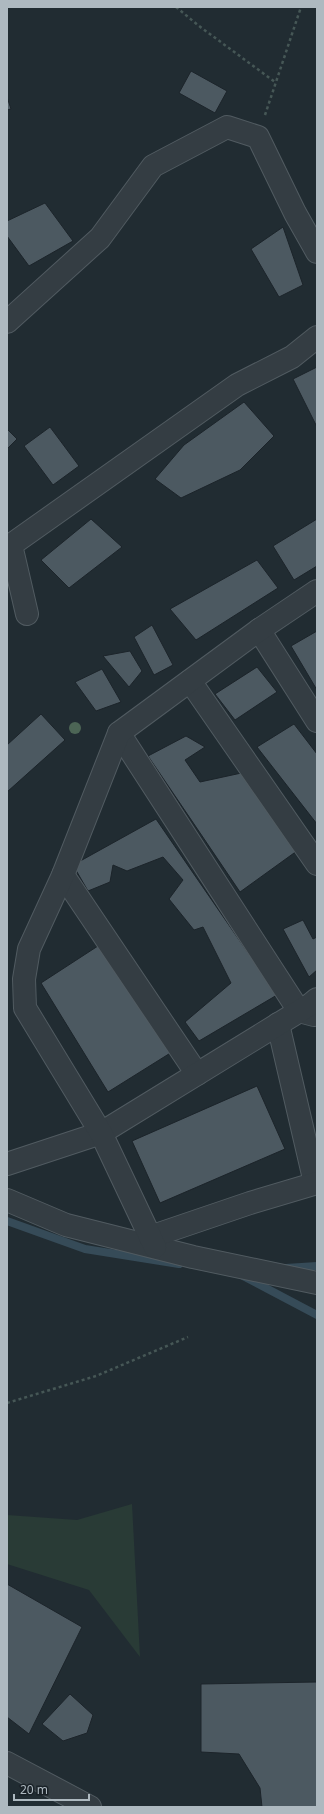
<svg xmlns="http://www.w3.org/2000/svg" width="324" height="1814" viewBox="0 0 324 1814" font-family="'Noto Sans',sans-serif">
<rect width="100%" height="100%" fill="#212c32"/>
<!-- green -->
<path fill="#293b36" d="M132,1504L140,1657L89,1590L7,1564V1515L77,1520Z"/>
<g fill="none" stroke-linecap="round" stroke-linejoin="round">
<!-- stream -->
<g stroke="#364b58" stroke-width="8">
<path d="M7,1221L85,1249L179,1264"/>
<path d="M286,1268L317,1266"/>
<path d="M243,1276L317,1315"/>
</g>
</g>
<!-- building -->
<g fill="#4c5961" stroke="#1c242a">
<path d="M191,71L227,91L215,113L179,93Z"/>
<path d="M7,97L11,109L7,110Z"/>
<path d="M45,203L73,241L29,266L7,236V221Z"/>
<path d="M283,227L303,285L279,297L251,249Z"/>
<path d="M317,367V427L293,379Z"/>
<path d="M244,402L274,436L240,470L181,498L155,479L184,445Z"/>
<path d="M50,427L79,466L53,485L24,446Z"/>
<path d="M7,429L17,439L7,449Z"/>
<path d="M91,519L122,547L69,588L41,560Z"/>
<path d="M317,519V566L294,580L273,546Z"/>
<path d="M257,560L278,588L196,640L170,609Z"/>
<path d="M152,625L173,665L154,675L134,637Z"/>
<path d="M317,631V690L291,646Z"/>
<path d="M130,651L142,671L129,687L103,656Z"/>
<path d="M257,667L277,692L235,720L215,694Z"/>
<path d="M102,669L121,702L96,711L75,682Z"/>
<path d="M41,714L65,740L7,792V745Z"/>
<path d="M294,724L317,754V824L257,747Z"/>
<path d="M186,736L205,747L185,760L200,782L246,772L301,848L240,892L148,756Z"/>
<path d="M156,819L277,995L199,1041L185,1022L231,983L203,927L194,930L169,899L183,880L163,857L127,871L113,865L110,882L88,891L73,865Z"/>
<path d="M303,920L313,939L317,937V970L309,977L283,929Z"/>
<path d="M101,944L172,1052L108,1092L41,983Z"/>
<path d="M257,1086L285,1149L160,1203L132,1141Z"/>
<path d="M7,1584L82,1627L29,1734L7,1717Z"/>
<path d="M317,1682V1807H262L260,1788L239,1754L201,1752V1684Z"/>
<path d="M70,1694L93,1715L87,1733L63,1741L42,1724Z"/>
</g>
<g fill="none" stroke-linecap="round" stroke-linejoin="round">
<defs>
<g id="minor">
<path d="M7,322L100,238L153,166L227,127L258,137L295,213L317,252"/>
<path d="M27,614L11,545L237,385L292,357L317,337"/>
<path d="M259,630L317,721"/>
<path d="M190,681L317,864"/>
<path d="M119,733L299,1011L314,1015"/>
<path d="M63,875L197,1074"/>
<path d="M278,1024L315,1183"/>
<path d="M7,1164L101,1133L311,1004L317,999"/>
<path d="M7,1200L66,1225L193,1257L317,1283"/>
<path d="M150,1237L250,1203L317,1183"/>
<path d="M155,1247L101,1133L25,1008L24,979L29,949L63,875L119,733L259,630L317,591"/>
<path d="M7,1763L90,1807"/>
</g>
</defs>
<!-- minor casing -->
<use href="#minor" stroke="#515b61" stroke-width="24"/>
<!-- path -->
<g stroke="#465756" stroke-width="2.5" stroke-dasharray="3 3" stroke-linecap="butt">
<path d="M176,7L199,26L275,82"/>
<path d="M265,115L301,7"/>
<path d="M7,1403L96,1376L188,1337"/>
</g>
<!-- minor -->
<use href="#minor" stroke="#343d43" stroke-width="22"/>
</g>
<!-- trees -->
<circle fill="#4c6555" cx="75" cy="728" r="6"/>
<!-- border -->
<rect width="324" height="1814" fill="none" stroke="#aeb9c0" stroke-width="16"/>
<!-- scale -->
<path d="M14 1794v6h75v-6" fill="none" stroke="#aeb9c0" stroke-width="2"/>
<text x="20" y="1794" font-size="12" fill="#aeb9c0" stroke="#1a2228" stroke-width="3" paint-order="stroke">20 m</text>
</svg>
